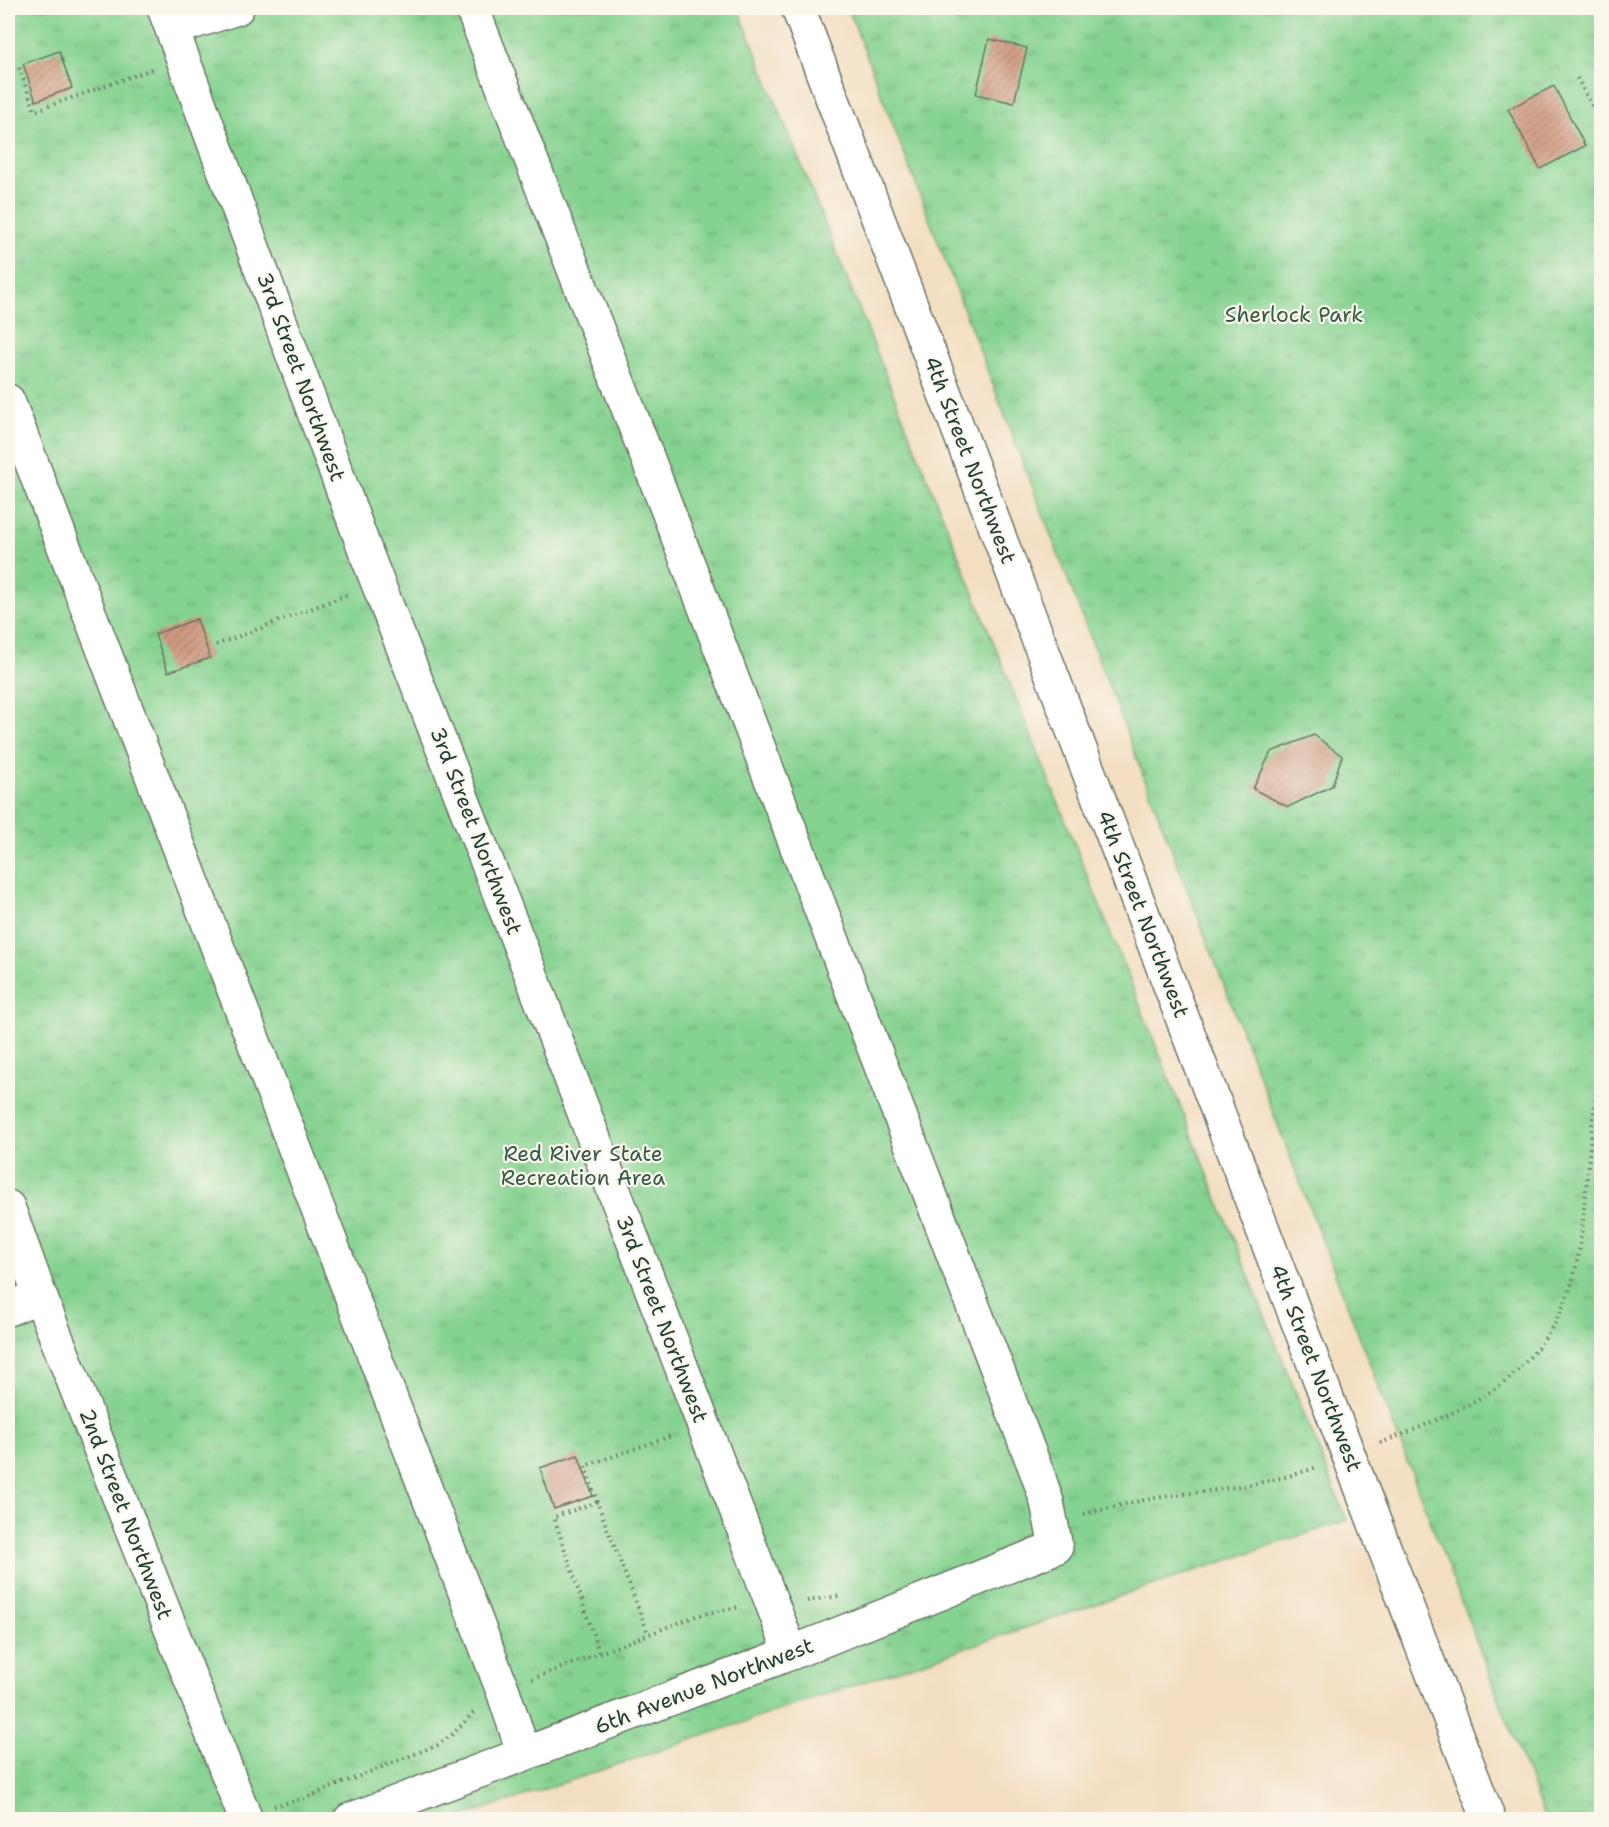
<svg xmlns="http://www.w3.org/2000/svg" width="1609" height="1827" viewBox="0 0 1609 1827" font-family="'Shantell Sans',sans-serif">
<defs>
<pattern id="park-tufts" width="24" height="20" patternUnits="userSpaceOnUse" patternTransform="scale(1.5)"><rect width="24" height="20" fill="#86d391"/><path d="M3 7l-1-3M5 7V3M7 7l1-3M15 17l-1-3M17 17v-4M19 17l1-3" fill="none" stroke="#6dac77"/></pattern>
<pattern id="building-hatch" width="6" height="6" patternUnits="userSpaceOnUse" patternTransform="scale(1.5)"><rect width="6" height="6" fill="#d09a80"/><path d="M-1 1l2-2M0 6l6-6M5 7l2-2" fill="none" stroke="#a87f6a"/></pattern>
</defs>
<rect width="100%" height="100%" fill="#fbf7ec"/>
<filter id="ink" filterUnits="userSpaceOnUse"><feTurbulence type="fractalNoise" baseFrequency=".0167" numOctaves="2"/><feDisplacementMap in="SourceGraphic" scale="12" xChannelSelector="R" yChannelSelector="G"/><feConvolveMatrix kernelMatrix="1 2 1 2 8 2 1 2 1" color-interpolation-filters="sRGB"/></filter>
<filter id="wash" filterUnits="userSpaceOnUse"><feTurbulence type="fractalNoise" baseFrequency=".008" numOctaves="4" result="noise"/><feDisplacementMap in="SourceGraphic" scale="24" xChannelSelector="R" yChannelSelector="G"/><feGaussianBlur stdDeviation="1.35" result="paint"/><feColorMatrix in="noise" values="0 0 0 0 0 0 0 0 0 0 0 0 0 0 0 0 0 1.4 0 .05"/><feComposite in="paint" operator="in"/></filter>
<g filter="url(#wash)">
<rect width="100%" height="100%" fill="#f3dec1"/>
<!-- park -->
<g fill="url(#park-tufts)" stroke="#528862" stroke-width="1.5">
<path d="M8,8H738L1347,1520L455,1819L8,1820Z"/>
<path d="M848,8H1601V1819H1545Z"/>
</g>
<g id="blocks">
<!-- building -->
<g fill="url(#building-hatch)">
<path d="M989,39L1027,48L1014,103L976,94Z"/>
<path d="M59,51L72,88L36,101L23,64Z"/>
<path d="M1554,86L1585,146L1540,169L1508,109Z"/>
<path d="M197,619L210,658L168,672L155,634Z"/>
<path d="M1314,735L1342,756L1332,786L1288,807L1253,789L1271,752Z"/>
<path d="M578,1455L593,1496L554,1509L540,1468Z"/>
</g>
</g>
</g>
<g filter="url(#ink)">
<use href="#blocks" fill-opacity="0" stroke="#697565" stroke-width="1.5"/>
<g fill="none" stroke-linecap="round" stroke-linejoin="round">
<defs>
<g id="minor">
<path d="M164,8L368,558L529,969L791,1653"/>
<path d="M798,8L1349,1456L1489,1820"/>
<path d="M173,29L237,8"/>
<path d="M8,401L503,1691L524,1754"/>
<path d="M8,1207L40,1296L246,1820"/>
<path d="M8,1309L40,1296"/>
<path d="M350,1820L791,1653L1056,1547L1047,1502L1039,1478L646,454L472,8"/>
</g>
</defs>
<!-- minor casing -->
<use href="#minor" stroke="#697565" stroke-width="36"/>
<!-- path -->
<g stroke="#697565" stroke-width="4" stroke-dasharray="1.5 4.5" stroke-linecap="butt">
<path d="M19,68L35,111L152,69"/>
<path d="M1577,78L1602,124"/>
<path d="M216,645L347,595"/>
<path d="M1380,1443C1424,1426 1468,1409 1506,1381C1513,1376 1519,1368 1525,1362C1582,1303 1580,1244 1588,1168C1591,1130 1596,1093 1602,1055"/>
<path d="M597,1502L585,1466L674,1435"/>
<path d="M1084,1514C1107,1509 1131,1502 1155,1498C1210,1490 1265,1486 1317,1467"/>
<path d="M807,1601L838,1596"/>
<path d="M599,1652L554,1517L597,1502L648,1633"/>
<path d="M532,1679L699,1615L739,1607"/>
<path d="M274,1806L300,1800L437,1745L453,1734L474,1712"/>
</g>
<!-- minor -->
<use href="#minor" stroke="#fff" stroke-width="33"/>
</g>
</g>
<g text-anchor="middle" dominant-baseline="central" stroke-width="4.5" stroke-linejoin="round" paint-order="stroke">
<!-- park labels -->
<g font-size="21" fill="#345b47" stroke="#fbf7ec">
<text x="1294" y="315">Sherlock Park</text>
<text x="583" y="1154">Red River State<tspan x="583" dy="24">Recreation Area</tspan></text>
</g>
<!-- street labels -->
<g font-size="21" fill="#1f3d34" stroke="#fbf7ec">
<text transform="translate(301 377) rotate(70)">3rd Street Northwest</text>
<text transform="translate(970 460) rotate(69)">4th Street Northwest</text>
<text transform="translate(476 831) rotate(69)">3rd Street Northwest</text>
<text transform="translate(1143 914) rotate(69)">4th Street Northwest</text>
<text transform="translate(662 1319) rotate(69)">3rd Street Northwest</text>
<text transform="translate(1316 1368) rotate(69)">4th Street Northwest</text>
<text transform="translate(126 1514) rotate(69)">2nd Street Northwest</text>
<text transform="translate(704 1686) rotate(-21)">6th Avenue Northwest</text>
</g>
</g>
<!-- margin -->
<rect width="1609" height="1827" fill="none" stroke="#fbf7ec" stroke-width="30"/>
</svg>
